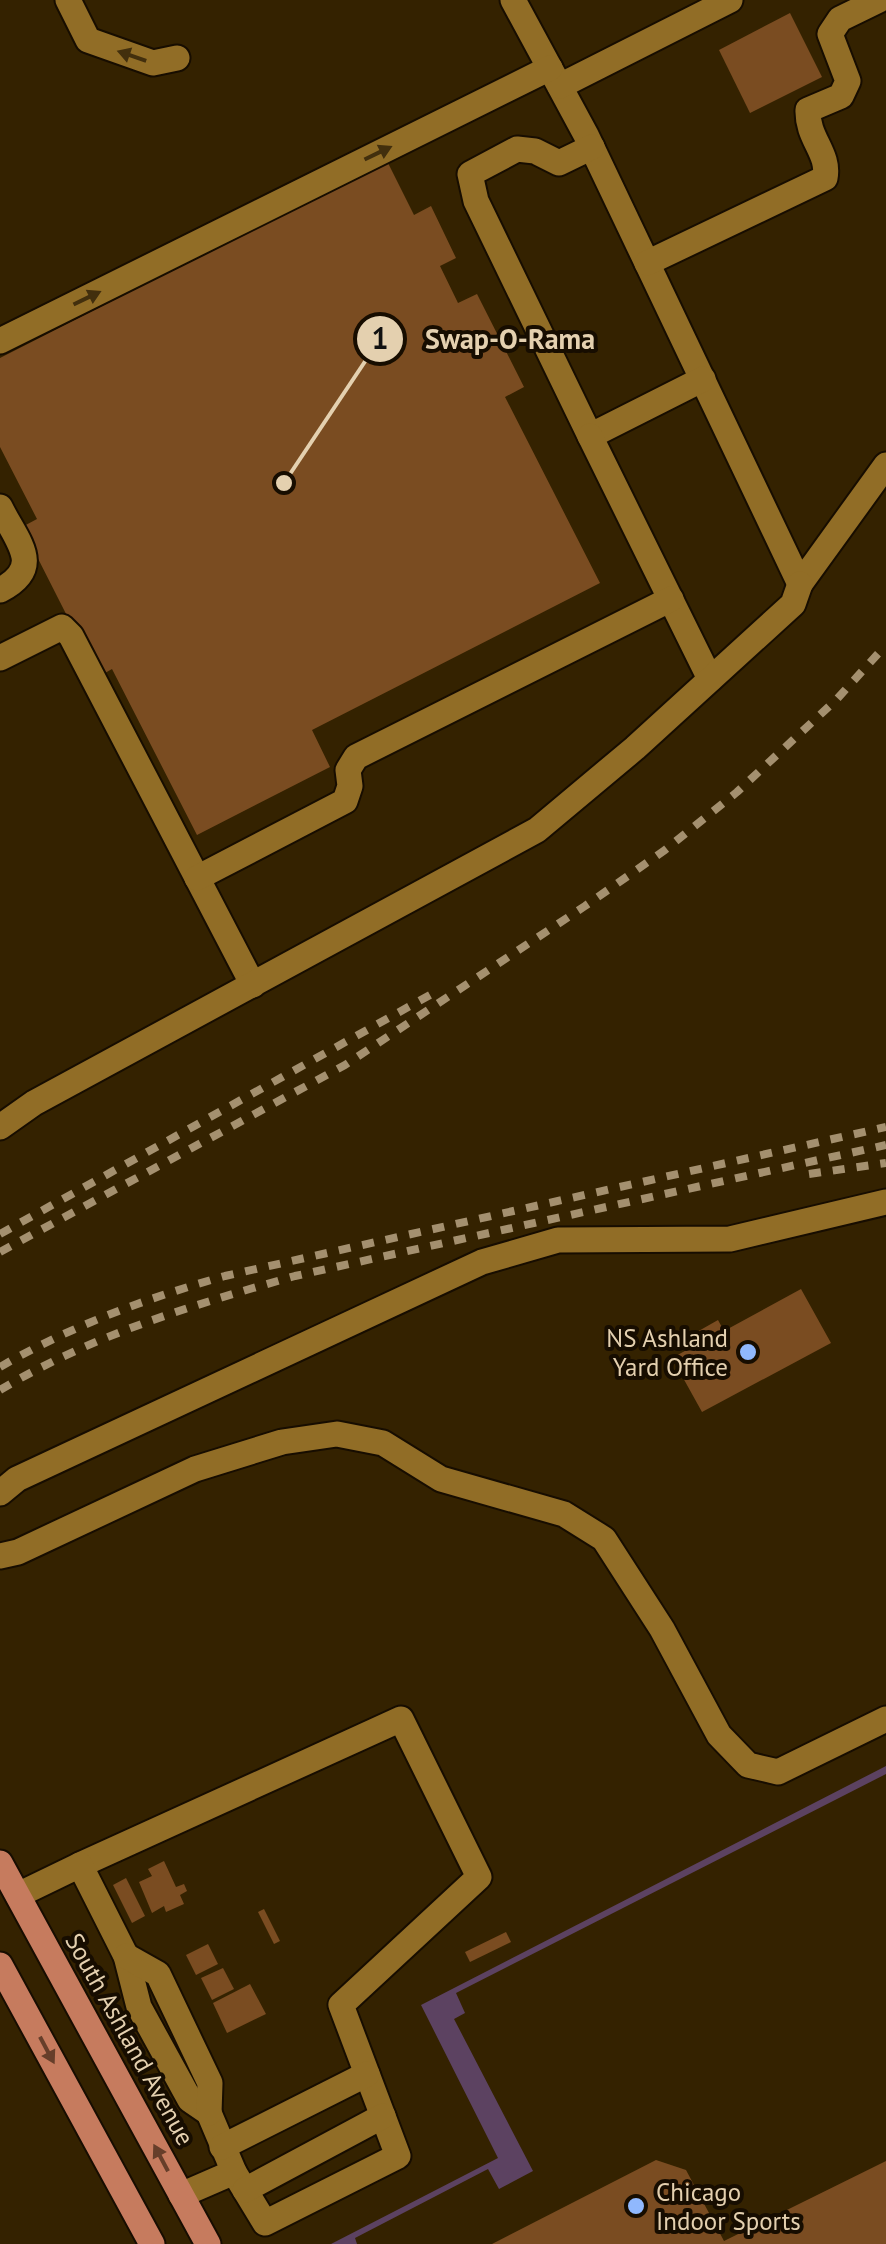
<svg xmlns="http://www.w3.org/2000/svg" width="886" height="2244" viewBox="0 0 886 2244" font-family="'PT Sans',sans-serif">
<rect width="100%" height="100%" fill="#342200"/>
<!-- green -->
<path fill="#5c4261" d="M886,1766V1774L456,1993L465,2013L454,2019L533,2171L499,2189L488,2169L355,2238L357,2244H331L498,2158L421,2005Z"/>
<!-- building -->
<g fill="#7a4c21">
<path d="M790,13L822,77L750,113L719,50Z"/>
<path d="M387,161L414,215L431,206L456,258L440,266L458,303L477,294L524,387L505,397L600,583L312,730L330,767L197,835L112,669L98,677L22,527L37,519L0,447V358Z"/>
<path d="M801,1289L831,1343L702,1412L672,1358L694,1346L688,1337L718,1320L724,1331Z"/>
<path d="M164,1861L176,1887L184,1884L187,1891L180,1895L184,1904L166,1912L164,1906L152,1913L139,1882L152,1876L148,1869Z"/>
<path d="M126,1878L145,1916L132,1923L113,1885Z"/>
<path d="M264,1909L280,1941L274,1944L258,1912Z"/>
<path d="M506,1932L511,1942L470,1962L465,1952Z"/>
<path d="M208,1944L218,1964L196,1975L186,1955Z"/>
<path d="M223,1968L234,1989L212,2000L201,1978Z"/>
<path d="M250,1984L266,2014L227,2033L213,2003Z"/>
<path d="M656,2160L686,2170L724,2241L886,2161V2244H492Z"/>
</g>
<g fill="none" stroke-linecap="round" stroke-linejoin="round">
<defs>
<g id="minor">
<path d="M68,0L88,40L153,63L177,58"/>
<path d="M513,0L586,135L800,584L886,465"/>
<path d="M560,86L730,0"/>
<path d="M592,147L559,163L535,151L517,149L470,174L476,201L590,436L703,379"/>
<path d="M647,263L825,178C830,153 807,139 808,110L841,96L848,81L830,34L840,19L879,0"/>
<path d="M0,341L550,68"/>
<path d="M590,436L710,679"/>
<path d="M0,507C17,542 45,567 0,590"/>
<path d="M0,658L62,627L71,636L253,985"/>
<path d="M197,878L345,801L350,786L348,770L356,757L671,599"/>
<path d="M0,1127L34,1103L537,830L635,748L793,604L800,584"/>
<path d="M0,1493L17,1479L482,1262L558,1240L730,1239L886,1202"/>
<path d="M0,1556L18,1552L195,1469L282,1442L337,1434L383,1443L441,1479L564,1514L604,1539L662,1629L719,1735L748,1765L778,1772L886,1719"/>
<path d="M80,1865L401,1719L479,1877L341,2005L398,2156L265,2223L234,2172"/>
<path d="M18,1895L80,1865L126,1956L139,2007L190,2100L209,2113L234,2172L181,2195"/>
<path d="M126,1956L158,1974L210,2083L209,2113"/>
<path d="M222,2147L367,2074"/>
<path d="M245,2190L383,2116"/>
</g>
<g id="major">
<path d="M0,1863L208,2244"/>
<path d="M0,1965L152,2244"/>
</g>
</defs>
<!-- minor casing -->
<use href="#minor" stroke="#170d00" stroke-width="29"/>
<!-- major casing -->
<use href="#major" stroke="#170d00" stroke-width="29"/>
<!-- minor -->
<use href="#minor" stroke="#916d26" stroke-width="25"/>
<!-- major -->
<use href="#major" stroke="#c67b5e" stroke-width="25"/>
<!-- rail -->
<g stroke="#a4906f" stroke-width="8" stroke-dasharray="12 12" stroke-linecap="butt">
<path d="M809,1174L886,1163"/>
<path d="M0,1234L437,991"/>
<path d="M0,1252L345,1065L585,906L665,850L737,792L836,700L886,645"/>
<path d="M0,1367C71,1326 147,1298 225,1276L886,1127"/>
<path d="M0,1390C92,1335 193,1305 295,1276L886,1145"/>
</g>
</g>
<!-- one-way arrows -->
<defs><path id="oneway-solid" d="M-6-.8H1V-3.2L6.5 0L1 3.2V.8H-6Z" transform="scale(2.5)"/></defs>
<g fill="#422f0d">
<use href="#oneway-solid" transform="translate(132 56) rotate(-161)"/>
<use href="#oneway-solid" transform="translate(378 153) rotate(-26)"/>
<use href="#oneway-solid" transform="translate(87 298) rotate(-26)"/>
</g>
<g fill="#663e2a">
<use href="#oneway-solid" transform="translate(47 2050) rotate(62)"/>
<use href="#oneway-solid" transform="translate(161 2158) rotate(-118)"/>
</g>
<!-- markers -->
<g fill="#90b8fd" stroke="#170d00" stroke-width="4">
<circle cx="748" cy="1352" r="10"/>
<circle cx="636" cy="2206" r="10"/>
</g>
<g text-anchor="middle" dominant-baseline="central" stroke-width="8" stroke-linejoin="round" paint-order="stroke">
<!-- poi labels -->
<g font-size="25" fill="#e4d0af" stroke="#170d00" text-anchor="end">
<text x="728" y="1338">NS Ashland<tspan x="728" dy="29">Yard Office</tspan></text>
<text x="656" y="2192" text-anchor="start">Chicago<tspan x="656" dy="29">Indoor Sports</tspan></text>
</g>
<!-- street labels -->
<g font-size="25" fill="#e4d0af" stroke="#170d00">
<text transform="translate(130 2039) rotate(61)">South Ashland Avenue</text>
</g>
</g>
<!-- callouts -->
<path fill="none" stroke="#e4d0af" stroke-width="4" d="M284 483L380 339"/>
<g fill="#e4d0af" stroke="#170d00" stroke-width="4">
<circle cx="284" cy="483" r="10"/>
<circle cx="380" cy="339" r="25"/>
</g>
<g font-size="30" text-anchor="middle" font-weight="bold" fill="#111">
<text x="380" y="349">1</text>
</g>
<g font-size="28" text-anchor="middle" font-weight="bold" fill="#e4d0af" stroke="#170d00" stroke-width="8" stroke-linejoin="round" paint-order="stroke">
<text x="510" y="349">Swap-O-Rama</text>
</g>
</svg>
